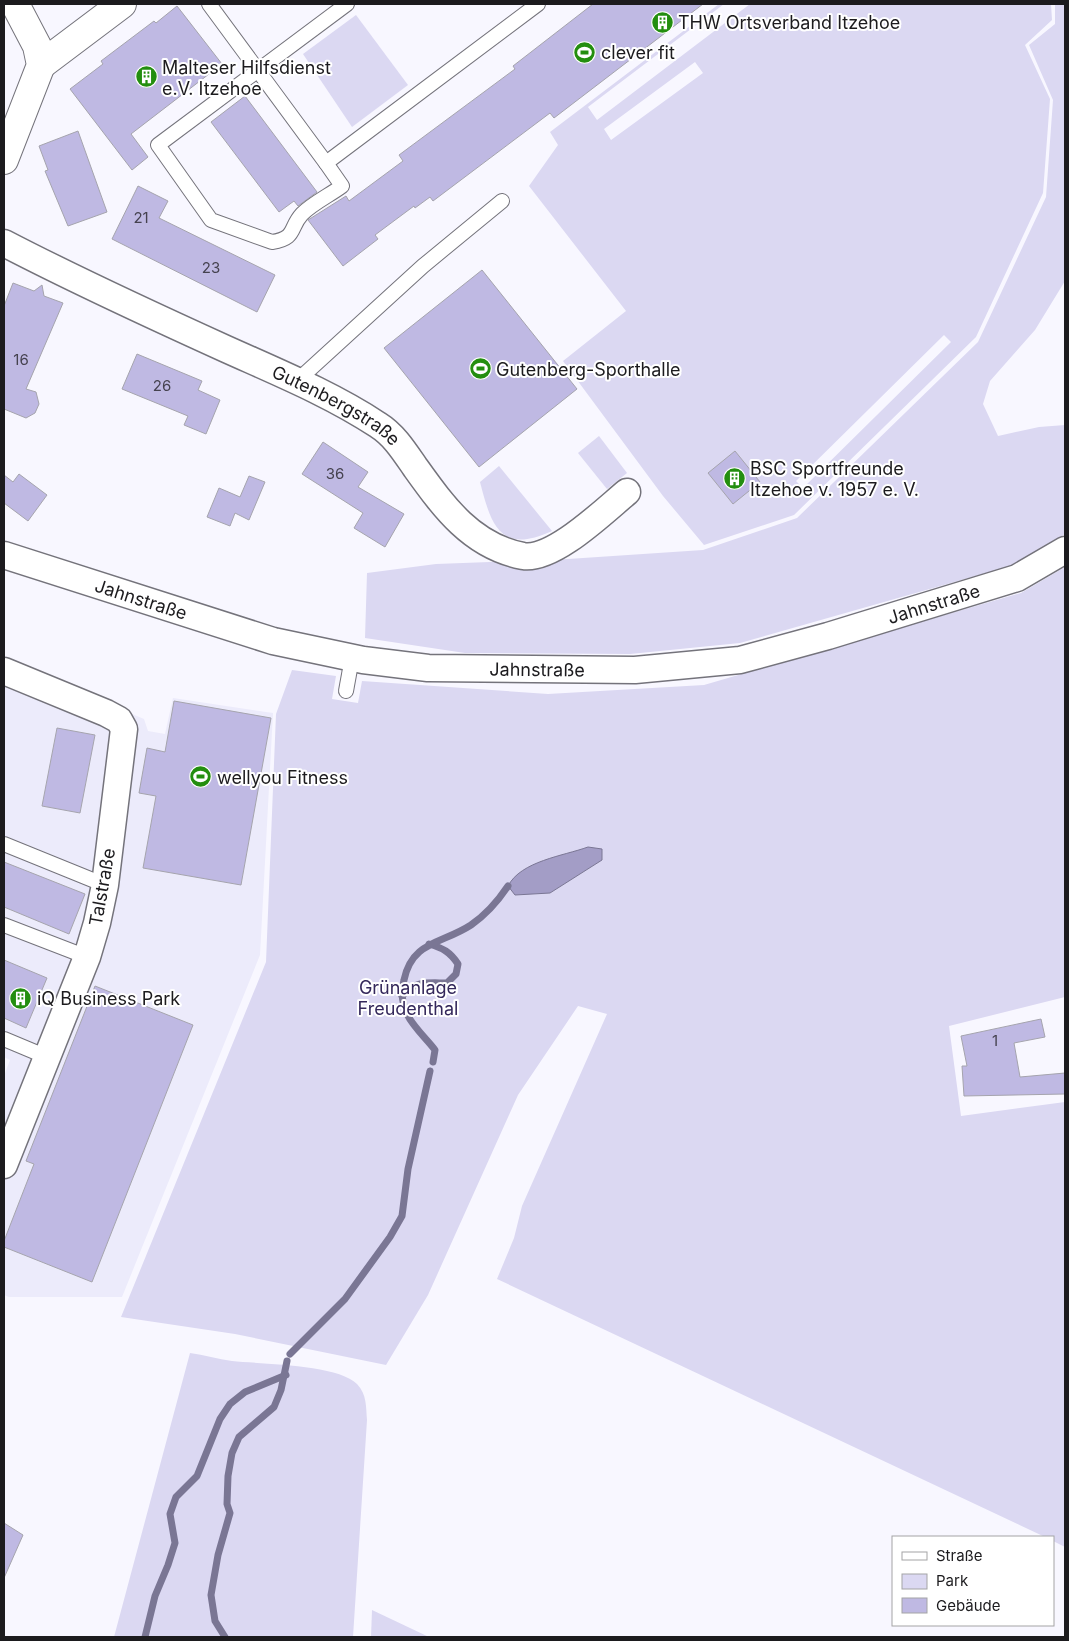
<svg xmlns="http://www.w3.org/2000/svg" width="1069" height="1641" viewBox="0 0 1069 1641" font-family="Inter,sans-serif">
<rect width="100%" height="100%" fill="#f8f7ff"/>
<!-- built -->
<path fill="#ecebfb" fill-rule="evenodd" d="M4,660L144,719L148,731L165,734L173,698L273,713L260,955L122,1297H9L4,1295V1247L92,1282L193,1025L95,986L27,1160L34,1164L4,1241V1076L10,1060L4,1057V1018L26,1027L47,978L4,960V907L69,934L85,895L4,862ZM271,719L241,885L143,868L156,796L148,748L165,752ZM57,729L95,735L80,813L42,806Z"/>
<!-- green -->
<g fill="#dbd8f2" fill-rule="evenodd">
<path d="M719,4H724L588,107L597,120L750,4H1051L1052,20L1025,45L1050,99L1043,193L976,337L794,515L704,545L663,496L563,361L626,311L529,186L558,145L550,132ZM695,62L703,73L611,140L604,129ZM944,335L951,342L803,488L796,481Z"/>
<path d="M1055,4H1065V281L1035,330L990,381L983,404L998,436L1039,427L1065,425V534L1014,565L740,643L630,654L465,653L365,638L367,573L436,564L568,559L703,550L797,518L978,342L1046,197L1053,100L1029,45L1055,24Z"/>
<path d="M356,15L408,85L352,127L303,54Z"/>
<path d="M599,436L627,473L607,489L578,453Z"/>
<path d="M499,466L552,531C500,555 491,525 480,482Z"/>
<path d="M1065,567V997L949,1026L961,1116L1065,1102V1547L1053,1541V1537H1045L497,1279L514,1238L522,1206L607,1014L578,1006L518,1095L428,1295L386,1365L235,1334L121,1317L266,962L276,714L292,670L336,676L332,699L358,703L362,681L548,694L704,685L1021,593ZM588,848L601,849L602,860L550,893H543Z"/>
<path d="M190,1353C204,1355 218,1359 232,1361C260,1364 338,1364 357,1384C367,1394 366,1408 367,1420L353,1637H114Z"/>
<path d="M372,1610L429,1637H371Z"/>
</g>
<!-- water -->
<path fill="#a39dc6" stroke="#7a7694" d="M588,847L602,849V860L550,893L515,895L508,886C521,861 563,856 588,847Z"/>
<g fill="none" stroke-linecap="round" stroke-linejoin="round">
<!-- stream -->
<g stroke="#7a7694" stroke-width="7">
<path d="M402,996C416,980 428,983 447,983L456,974L458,964C450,952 443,948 429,944"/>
<path d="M433,1062L435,1050C427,1039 413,1027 407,1014C402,1003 401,991 404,980C412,941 442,944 471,925C487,914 498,901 508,886"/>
<path d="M290,1354L345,1299L390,1237L402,1216L408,1169L430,1071"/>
<path d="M145,1637L155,1596L168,1565L175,1543L170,1514L176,1497L197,1476L220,1419L230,1404L245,1392L286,1375"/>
<path d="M225,1637L215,1621L211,1595L218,1555L230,1513L227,1504L228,1476L232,1453L239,1437L274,1407L281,1390L287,1361"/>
</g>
</g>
<!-- building -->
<g fill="#bfb9e3" stroke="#a5a4ad">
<path d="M593,4H703L554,118L550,113L433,201L430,197L415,208L414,206L375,235L378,239L343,266L308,220L346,196L349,201L403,161L399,155L515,69L513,66Z"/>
<path d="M177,6L222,64L131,134L148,157L132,170L70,89L103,64L101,61L154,21L156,23Z"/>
<path d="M245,96L317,192L298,206L294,201L279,212L211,122Z"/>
<path d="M78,131L107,212L68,226L45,171L48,170L39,146Z"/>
<path d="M138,186L168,201L159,218L275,275L257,312L112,239Z"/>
<path d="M482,270L577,389L479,467L384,348Z"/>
<path d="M13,283L34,291L42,285L44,296L63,303L26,389L36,392L39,404L35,413L26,418L4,409V306Z"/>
<path d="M137,354L202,381L198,390L220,400L206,434L184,425L188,416L122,389Z"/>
<path d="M323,442L368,472L358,487L404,514L385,547L354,528L363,513L302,474Z"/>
<path d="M735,451L760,482L733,504L708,473Z"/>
<path d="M19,474L47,495L28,521L4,503V475L13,482Z"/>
<path d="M249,476L265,482L249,520L235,513L230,526L207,517L219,488L240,497Z"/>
<path d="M174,701L271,718L241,885L143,868L156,796L139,793L147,748L165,752Z"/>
<path d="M57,728L95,735L80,813L42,806Z"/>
<path d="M4,862L85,894L69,934L4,907Z"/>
<path d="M4,960L47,978L26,1028L4,1018Z"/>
<path d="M95,986L193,1025L92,1282L4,1247V1241L34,1164L26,1161Z"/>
<path d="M1041,1019L1045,1037L1014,1043L1020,1077L1065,1073V1094L964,1096L962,1066H967L961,1036Z"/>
<path d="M4,1523L23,1535L4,1578Z"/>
</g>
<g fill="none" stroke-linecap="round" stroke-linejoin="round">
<defs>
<g id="lane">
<path d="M209,4L326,163"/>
<path d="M347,4L158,145L211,220L272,242C297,238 289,228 302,214C313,203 330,195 342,186L326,163L538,4"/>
<path d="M297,381L423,266L502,201"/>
<path d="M346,691L352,658"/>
<path d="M4,844L105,885"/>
<path d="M4,925L87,957"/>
<path d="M4,1039L47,1057"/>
</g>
<g id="street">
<path id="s1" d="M4,243C77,281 151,315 226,349C277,372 331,394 378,425C394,435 404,451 415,467C443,506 471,546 523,556C553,561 604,511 627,492"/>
<path id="s2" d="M4,555L273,641L363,660L428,668L635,670L740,660L828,636L1017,578L1065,550"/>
<path d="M4,671L106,713L119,720L124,729L105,885L97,923L87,957L4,1165"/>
</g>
<g id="secondary">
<path d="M41,65L122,4"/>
<path d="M4,160L41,65L37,46L15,4"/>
</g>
</defs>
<!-- lane casing -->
<use href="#lane" stroke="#74737b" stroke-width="16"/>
<!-- street casing -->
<use href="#street" stroke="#74737b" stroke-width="29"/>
<!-- secondary casing -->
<use href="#secondary" stroke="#74737b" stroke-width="30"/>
<!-- lane -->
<use href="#lane" stroke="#fff" stroke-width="14"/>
<!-- street -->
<use href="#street" stroke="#fff" stroke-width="26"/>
<!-- secondary -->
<use href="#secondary" stroke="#fff" stroke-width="28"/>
</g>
<!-- icons -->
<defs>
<symbol id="building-disc" viewBox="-11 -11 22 22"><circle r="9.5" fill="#238e0f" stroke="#fff"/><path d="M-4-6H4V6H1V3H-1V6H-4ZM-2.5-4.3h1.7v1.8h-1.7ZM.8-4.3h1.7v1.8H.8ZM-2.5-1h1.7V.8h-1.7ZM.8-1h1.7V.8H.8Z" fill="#fff"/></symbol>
<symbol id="stadium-disc" viewBox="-11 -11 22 22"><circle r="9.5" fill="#238e0f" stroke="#fff"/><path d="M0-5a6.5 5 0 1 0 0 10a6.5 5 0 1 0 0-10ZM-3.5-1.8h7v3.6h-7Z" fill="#fff"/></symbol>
</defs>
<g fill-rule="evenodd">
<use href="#building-disc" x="650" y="10" width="25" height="25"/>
<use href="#stadium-disc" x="572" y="40" width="25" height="25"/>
<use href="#building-disc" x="134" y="64" width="25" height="25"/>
<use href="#stadium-disc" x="468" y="356" width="25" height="25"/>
<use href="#building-disc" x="722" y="466" width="25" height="25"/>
<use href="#stadium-disc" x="188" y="764" width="25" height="25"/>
<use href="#building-disc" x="8" y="986" width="25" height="25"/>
</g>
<g text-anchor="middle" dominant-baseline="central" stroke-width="4" stroke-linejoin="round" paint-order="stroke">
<!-- number labels -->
<g font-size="15" fill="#45424f">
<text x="141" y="217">21</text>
<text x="211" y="267">23</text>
<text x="21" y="359">16</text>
<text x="162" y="385">26</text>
<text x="335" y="473">36</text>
<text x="995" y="1040">1</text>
</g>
<!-- poi labels -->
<g font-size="18" fill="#1c1b1e" stroke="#fff" text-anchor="start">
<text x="678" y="22">THW Ortsverband Itzehoe</text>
<text x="601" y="52">clever fit</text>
<text x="162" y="67">Malteser Hilfsdienst<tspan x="162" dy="21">e.V. Itzehoe</tspan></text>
<text x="496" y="369">Gutenberg-Sporthalle</text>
<text x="750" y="468">BSC Sportfreunde<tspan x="750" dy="21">Itzehoe v. 1957 e. V.</tspan></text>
<text x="217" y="777">wellyou Fitness</text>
<text x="37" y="998">iQ Business Park</text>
</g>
<!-- street labels -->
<g font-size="18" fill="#1c1b1e" stroke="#fff">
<text stroke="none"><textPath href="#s1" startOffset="370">Gutenbergstraße</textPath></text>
<text stroke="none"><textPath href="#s2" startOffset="144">Jahnstraße</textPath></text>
<text stroke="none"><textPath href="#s2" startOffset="954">Jahnstraße</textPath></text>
<text stroke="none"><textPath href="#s2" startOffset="549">Jahnstraße</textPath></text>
<text transform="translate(102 887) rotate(-80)">Talstraße</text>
</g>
<!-- park labels -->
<g font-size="18" fill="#34285b" stroke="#fff">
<text x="408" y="987">Grünanlage<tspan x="408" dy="21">Freudenthal</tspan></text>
</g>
</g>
<!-- border -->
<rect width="1069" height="1641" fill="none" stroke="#1c1b1e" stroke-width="10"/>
<!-- legend -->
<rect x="892" y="1536" width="162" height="90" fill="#ffffff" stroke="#a4a4a5"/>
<rect x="902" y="1552" width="25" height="8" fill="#ffffff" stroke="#a4a4a5"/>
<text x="936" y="1561" font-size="15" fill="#1c1b1e">Straße</text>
<rect x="902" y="1574" width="25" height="15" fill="#dbd8f2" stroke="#a4a4a5"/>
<text x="936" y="1586" font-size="15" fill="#1c1b1e">Park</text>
<rect x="902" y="1598" width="25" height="15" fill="#bfb9e3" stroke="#a4a4a5"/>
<text x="936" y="1611" font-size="15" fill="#1c1b1e">Gebäude</text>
</svg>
